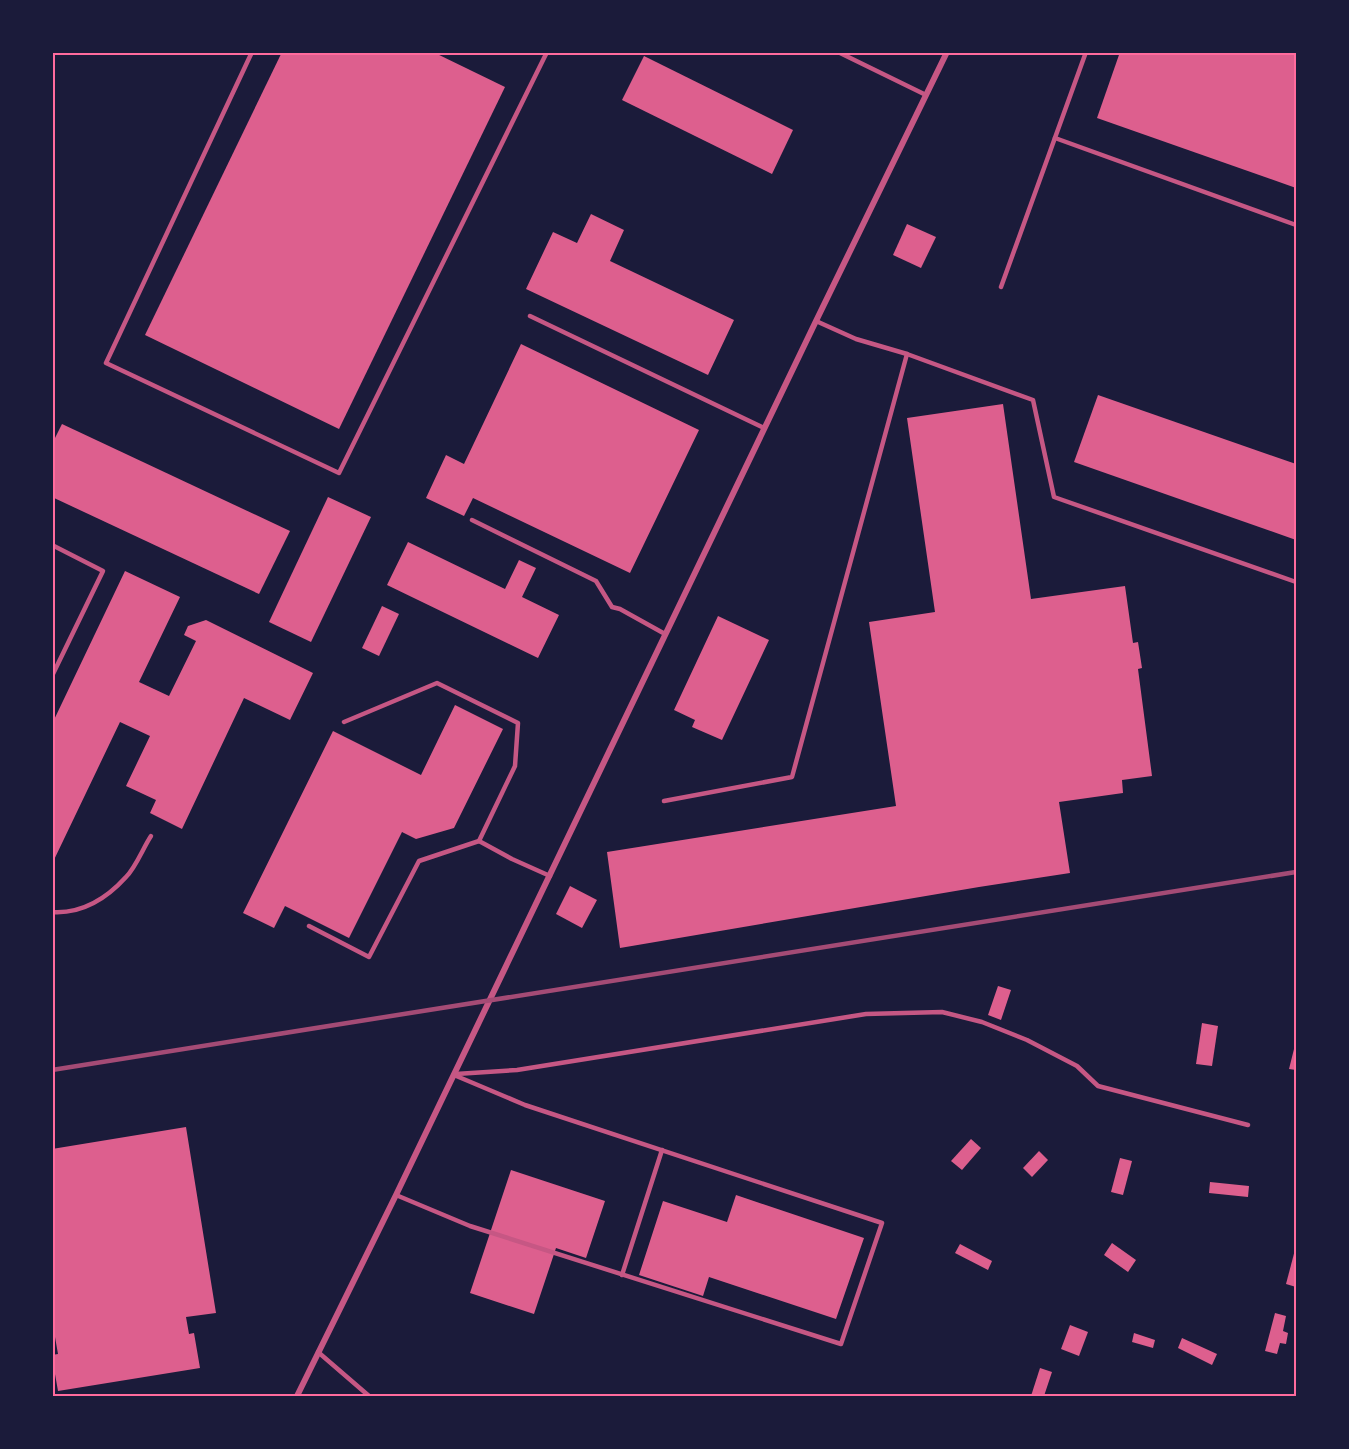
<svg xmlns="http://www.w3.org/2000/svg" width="1349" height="1449" viewBox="0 0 1349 1449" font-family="Quicksand,sans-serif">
<rect width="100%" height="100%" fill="#1b1b3a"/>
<!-- building -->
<g fill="#dd5f8e">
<path d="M282,52H433L505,87L339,429L145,335Z"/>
<path d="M1120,52H1296V188L1097,118Z"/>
<path d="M644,56L793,130L772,174L622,100Z"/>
<path d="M591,214L624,230L610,261L734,320L708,375L526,289L553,232L577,243Z"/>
<path d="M907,224L936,237L921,268L893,255Z"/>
<path d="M521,344L699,430L630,573L473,498L464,516L426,498L446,455L464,464Z"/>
<path d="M1098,395L1296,464V540L1074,462Z"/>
<path d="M1003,404L1031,599L1125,586L1133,643L1138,642L1142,668L1138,669L1152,776L1122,780L1123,793L1059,802L1070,873L979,887L620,948L607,852L896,806L869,622L935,612L907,418Z"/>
<path d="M62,424L290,531L259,594L52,497V444Z"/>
<path d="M328,497L371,517L311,642L269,622Z"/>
<path d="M408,542L505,589L519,560L536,568L522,597L559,615L538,658L387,585Z"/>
<path d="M125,571L180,597L139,682L169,696L196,641L184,635L188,626L206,620L313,673L290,720L244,698L182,829L150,813L156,800L126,786L150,736L120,722L52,864V724Z"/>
<path d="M382,606L399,614L379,656L362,648Z"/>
<path d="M718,616L769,640L722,740L692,727L695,720L674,710Z"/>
<path d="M455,705L503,729L454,828L416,839L402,832L349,938L285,906L274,928L243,913L333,731L421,775Z"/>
<path d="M570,886L597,900L582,928L556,914Z"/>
<path d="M998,986L1011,990L1001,1020L988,1015Z"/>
<path d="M1202,1023L1218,1026L1212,1066L1196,1064Z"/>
<path d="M1296,1041V1070L1289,1069Z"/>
<path d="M186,1127L216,1313L186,1317L189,1334L194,1333L200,1368L58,1391L52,1357V1355L58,1354L55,1337H52V1149Z"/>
<path d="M971,1139L981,1148L962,1170L951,1161Z"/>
<path d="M1039,1151L1048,1160L1032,1177L1023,1168Z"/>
<path d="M1120,1158L1132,1161L1123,1195L1111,1192Z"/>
<path d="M511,1170L605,1201L586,1258L556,1248L534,1314L470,1293Z"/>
<path d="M1210,1182L1249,1186L1248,1197L1209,1193Z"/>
<path d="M736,1195L864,1238L836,1319L709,1277L703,1296L639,1275L663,1201L727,1222Z"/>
<path d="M1112,1243L1136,1260L1128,1272L1104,1255Z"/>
<path d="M960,1244L992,1261L988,1270L955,1253Z"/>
<path d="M1296,1246V1287L1286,1284Z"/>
<path d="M1275,1313L1286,1316L1283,1331L1288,1333L1286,1344L1280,1343L1277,1354L1265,1351Z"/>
<path d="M1070,1325L1088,1332L1079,1356L1061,1349Z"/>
<path d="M1134,1333L1155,1340L1153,1348L1132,1342Z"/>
<path d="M1182,1338L1217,1354L1212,1365L1178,1348Z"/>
<path d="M1040,1368L1052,1372L1044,1396H1031Z"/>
</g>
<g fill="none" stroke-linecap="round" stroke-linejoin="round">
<!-- service -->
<g stroke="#c65784" stroke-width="4.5">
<path d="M252,52L106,363L339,473L547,52"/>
<path d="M838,52L926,95"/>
<path d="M1055,138L1296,225"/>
<path d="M1001,287L1086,52"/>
<path d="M530,316L764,428"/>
<path d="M816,321L856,339L907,354L1033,400L1054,497L1296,582"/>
<path d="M472,520L596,581L612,607L620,609L665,634"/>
<path d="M52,545L103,571L52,676"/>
<path d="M344,722L437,683L518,723L515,766L479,841"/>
<path d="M664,801L792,777L907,354"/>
<path d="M52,912C82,914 107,898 126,877C136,867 143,848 151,836"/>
<path d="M309,926L369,957L419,861L479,841L512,859L550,876"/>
<path d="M456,1074L517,1070L866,1014L942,1012L982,1022L1027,1040L1077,1066L1098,1086L1248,1125"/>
<path d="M396,1195L470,1226L841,1344L882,1223L525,1105L454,1075"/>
<path d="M622,1275L662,1150"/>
<path d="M318,1352L369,1396"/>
</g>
<!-- minor -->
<path stroke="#c65784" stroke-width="6" d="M297,1396L396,1195L816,321L947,52"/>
<!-- rail -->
<path stroke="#a44b75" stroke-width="4.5" d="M52,1070L1296,872"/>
</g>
<!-- border -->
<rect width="1349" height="1449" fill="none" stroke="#1b1b3a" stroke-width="108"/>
<rect x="54" y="54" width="1241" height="1341" fill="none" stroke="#ff6b9d" stroke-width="2"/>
</svg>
